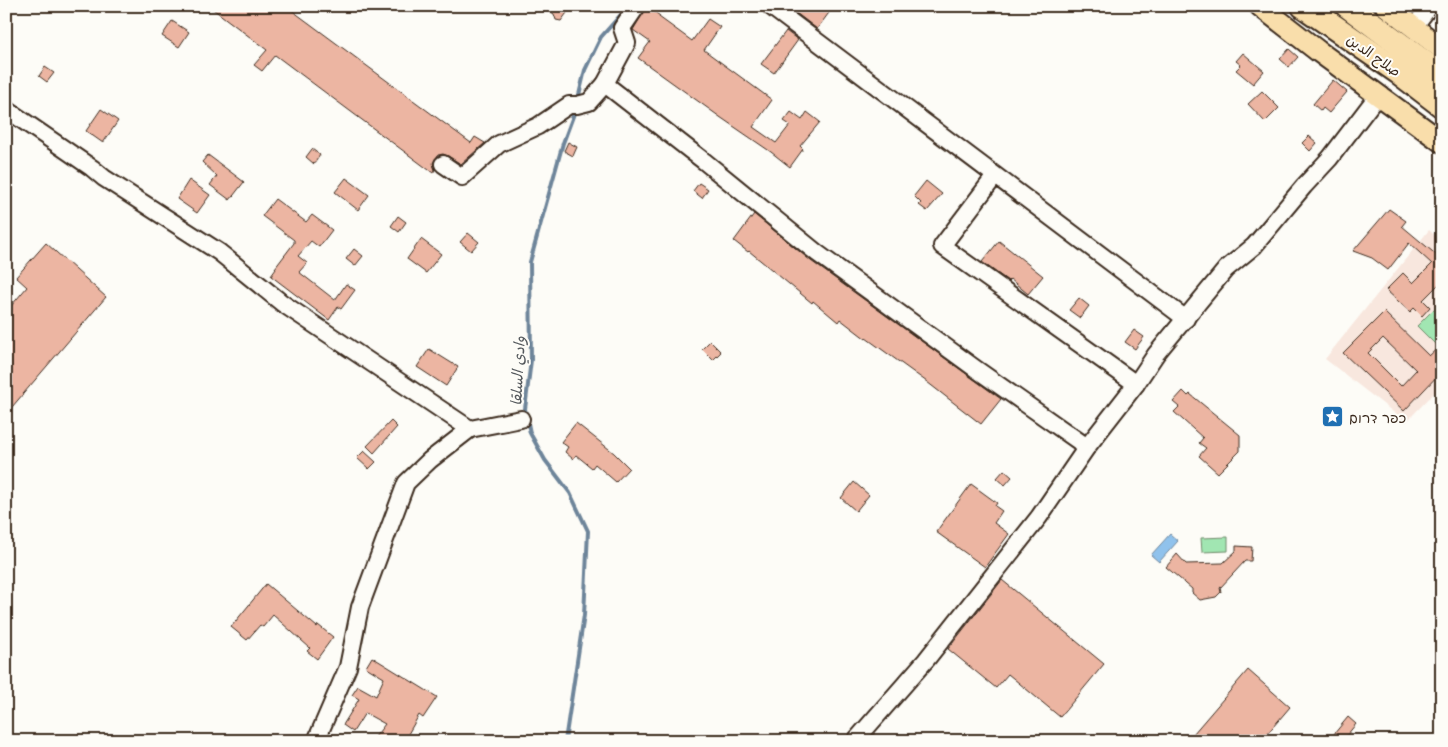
<svg xmlns="http://www.w3.org/2000/svg" width="1448" height="747" viewBox="0 0 1448 747" font-family="Mali,'Playpen Sans Arabic','Playpen Sans Hebrew',sans-serif">
<rect width="100%" height="100%" fill="#fdfcf7"/>
<filter id="ink" filterUnits="userSpaceOnUse"><feTurbulence type="fractalNoise" baseFrequency=".02" numOctaves="2"/><feDisplacementMap in="SourceGraphic" scale="10" xChannelSelector="R" yChannelSelector="G"/><feConvolveMatrix kernelMatrix="1 2 1 2 8 2 1 2 1" color-interpolation-filters="sRGB"/></filter>
<g filter="url(#ink)">
<!-- built -->
<path fill="#f8e7de" d="M1429,230L1442,242V385L1406,422L1325,359Z"/>
<!-- green -->
<g fill="#a1e6b2" stroke="#6e8868">
<path d="M1442,301V340L1436,345L1417,326Z"/>
<path d="M1228,537V551L1202,552L1201,538Z"/>
</g>
<!-- water -->
<path fill="#90c2ec" stroke="#6e859a" d="M1170,534L1178,541L1159,562L1151,555Z"/>
<g fill="none" stroke-linecap="round" stroke-linejoin="round">
<!-- stream -->
<g stroke="#6e859a" stroke-width="4">
<path d="M578,99L585,70L601,37L625,10"/>
<path d="M565,741L584,615L588,531L570,493L545,460L530,433L525,409L531,360L530,262L563,143L576,108"/>
</g>
</g>
<!-- building -->
<g fill="#ecb5a2" stroke="#3b2a1e" fill-rule="evenodd">
<path d="M209,6H286L471,143L475,137L485,143L461,164L448,156L443,154L438,155L433,163L435,170L433,173L275,55L262,71L254,65L267,50Z"/>
<path d="M543,6H572L561,21L556,20L554,14Z"/>
<path d="M647,6L660,16L659,17L692,41L708,19L720,27L704,50L772,100L753,127L776,143L790,125L784,121L791,112L802,120L807,112L820,122L800,146L803,149L790,167L771,152L720,117L638,58L650,42L633,30Z"/>
<path d="M787,6H834L817,29Z"/>
<path d="M172,21L189,32L179,47L162,36Z"/>
<path d="M786,31L798,40L774,73L761,64Z"/>
<path d="M1289,49L1298,57L1289,67L1280,59Z"/>
<path d="M1243,53L1264,71L1253,84L1236,70L1241,65L1236,61Z"/>
<path d="M45,67L54,73L47,82L39,76Z"/>
<path d="M1333,80L1347,92L1329,113L1323,108L1321,111L1313,104Z"/>
<path d="M1262,91L1279,108L1265,122L1248,104Z"/>
<path d="M101,109L118,121L103,143L86,131Z"/>
<path d="M1309,136L1317,143L1310,151L1302,143Z"/>
<path d="M568,142L577,147L573,156L564,151Z"/>
<path d="M312,149L320,155L314,164L306,157Z"/>
<path d="M208,155L244,182L230,200L210,185L217,176L202,162Z"/>
<path d="M346,178L369,195L358,210L335,192Z"/>
<path d="M189,180L210,195L197,213L177,199Z"/>
<path d="M926,181L942,194L927,211L919,205L921,203L914,196Z"/>
<path d="M699,183L708,189L702,198L693,191Z"/>
<path d="M275,199L306,222L312,215L332,230L319,247L311,241L298,256L307,263L299,272L335,300L346,284L355,290L341,309L338,307L329,320L271,276L276,269L275,268L294,243V240L262,216Z"/>
<path d="M1389,209L1406,221L1402,226L1439,257L1442,254V281L1423,300L1430,307L1422,316L1414,308L1410,312L1386,290L1403,273L1413,283L1432,264L1409,243L1388,270L1372,258L1353,251Z"/>
<path d="M754,214L811,261L1001,399L981,424L927,382L866,338V339L840,319L838,322L813,301L812,303L749,251L748,252L734,241Z"/>
<path d="M398,216L406,222L399,232L391,226Z"/>
<path d="M468,233L479,242L471,251L460,242Z"/>
<path d="M421,239L441,254L426,273L407,259Z"/>
<path d="M999,241L1043,276L1028,294L1010,279L1008,281L982,262Z"/>
<path d="M46,243L106,297L6,414V312L27,287L16,277Z"/>
<path d="M354,249L363,256L355,266L346,259Z"/>
<path d="M1079,298L1089,306L1080,318L1069,310Z"/>
<path d="M1384,312L1429,356L1442,344V371L1404,411L1343,353ZM1383,338L1416,370L1401,386L1368,353Z"/>
<path d="M1134,330L1144,337L1135,349L1125,342Z"/>
<path d="M710,341L721,352L713,360L702,349Z"/>
<path d="M429,349L458,367L446,386L417,367Z"/>
<path d="M1183,391L1188,396L1190,394L1240,435V451L1218,473L1199,456L1206,448L1199,443L1203,438L1174,412L1179,407L1173,402Z"/>
<path d="M391,421L397,427L374,453L367,446Z"/>
<path d="M576,423L614,453L629,468L616,482L595,464L592,468L576,455L573,459L565,452L568,447L561,442Z"/>
<path d="M364,451L376,462L369,469L357,458Z"/>
<path d="M1004,470L1012,477L1005,485L997,478Z"/>
<path d="M854,482L869,495L856,511L841,498Z"/>
<path d="M971,484L997,503L995,506L1002,511L994,523L1009,534L985,567L936,532Z"/>
<path d="M1236,546L1252,547L1251,561H1245L1220,588L1221,592L1216,597L1200,600L1192,593V589L1166,567L1177,554L1186,564L1223,563L1236,551Z"/>
<path d="M1002,580L1104,664L1060,717L1008,674L996,688L948,649Z"/>
<path d="M266,584L317,627L318,625L333,637L317,659L307,651L310,648L273,615L263,627L260,625L247,640L231,627Z"/>
<path d="M372,657L437,697L423,718L419,715L404,741H372L385,724L365,713L353,732L343,725L359,699L352,695L358,686L376,696L384,678L366,667Z"/>
<path d="M1248,670L1290,707L1261,741H1187Z"/>
<path d="M1348,717L1356,724L1342,741L1334,734Z"/>
</g>
<g fill="none" stroke-linecap="round" stroke-linejoin="round">
<defs>
<g id="minor">
<path d="M770,6L1186,319"/>
<path d="M1414,27L1430,6"/>
<path d="M605,84L704,161L817,253L976,369L1087,447"/>
<path d="M6,109L92,168L104,178L219,252L282,303L470,429L521,419"/>
<path d="M443,164L462,177L499,144L538,126L569,105H577L589,102L605,84L627,43L622,28L637,6"/>
<path d="M995,176L942,246L1136,384"/>
<path d="M316,741L348,667L360,607L406,483L430,460L470,429"/>
<path d="M855,741L926,660L1039,517L1087,447L1136,384L1156,354L1226,269L1254,246L1304,186L1330,158L1378,95"/>
</g>
<g id="major">
<path d="M1260,6L1318,51L1442,142"/>
<path d="M1386,6L1442,49"/>
</g>
<g id="highway">
<path d="M1304,6L1399,72L1442,105"/>
<path d="M1348,6L1442,76"/>
</g>
</defs>
<!-- minor casing -->
<use href="#minor" stroke="#3b2a1e" stroke-width="20"/>
<!-- major casing -->
<use href="#major" stroke="#3b2a1e" stroke-width="24"/>
<!-- highway casing -->
<use href="#highway" stroke="#3b2a1e" stroke-width="28"/>
<!-- minor -->
<use href="#minor" stroke="#fdfcf7" stroke-width="16"/>
<!-- major -->
<use href="#major" stroke="#f9deab" stroke-width="20"/>
<!-- highway -->
<use href="#highway" stroke="#f9deab" stroke-width="24"/>
</g>
</g>
<!-- icons -->
<defs>
<symbol id="sight-square" viewBox="-11 -11 22 22"><rect x="-9" y="-9" width="18" height="18" rx="4" fill="#1f6fb2" stroke="#fdfcf7"/><path d="M0-6L1.8-2.2L6-1.7L2.9 1.2L3.7 5.4L0 3.3L-3.7 5.4L-2.9 1.2L-6-1.7L-1.8-2.2Z" fill="#fff"/></symbol>
</defs>
<g fill-rule="evenodd">
<use href="#sight-square" x="1320" y="404" width="25" height="25"/>
</g>
<g text-anchor="middle" dominant-baseline="central" stroke-width="4" stroke-linejoin="round" paint-order="stroke">
<!-- street labels -->
<g font-size="14" fill="#3b2a1e" stroke="#fdfcf7">
<text transform="translate(1374 55) rotate(35)">صلاح الدين</text>
</g>
<!-- poi labels -->
<g font-size="14" fill="#3b2a1e" stroke="#fdfcf7" text-anchor="start">
<text x="1349" y="417">כפר דרום</text>
</g>
<!-- water labels -->
<g font-size="15" font-style="italic" fill="#54585c" stroke="#fdfcf7">
<text transform="translate(517 371) rotate(-87)">وادي السلقا</text>
</g>
</g>
<!-- margin -->
<rect width="1448" height="747" fill="none" stroke="#fdfcf7" stroke-width="25"/>
<rect x="12" y="12" width="1423" height="722" fill="none" stroke="#3b2a1e" stroke-width="2" filter="url(#ink)"/>
</svg>
